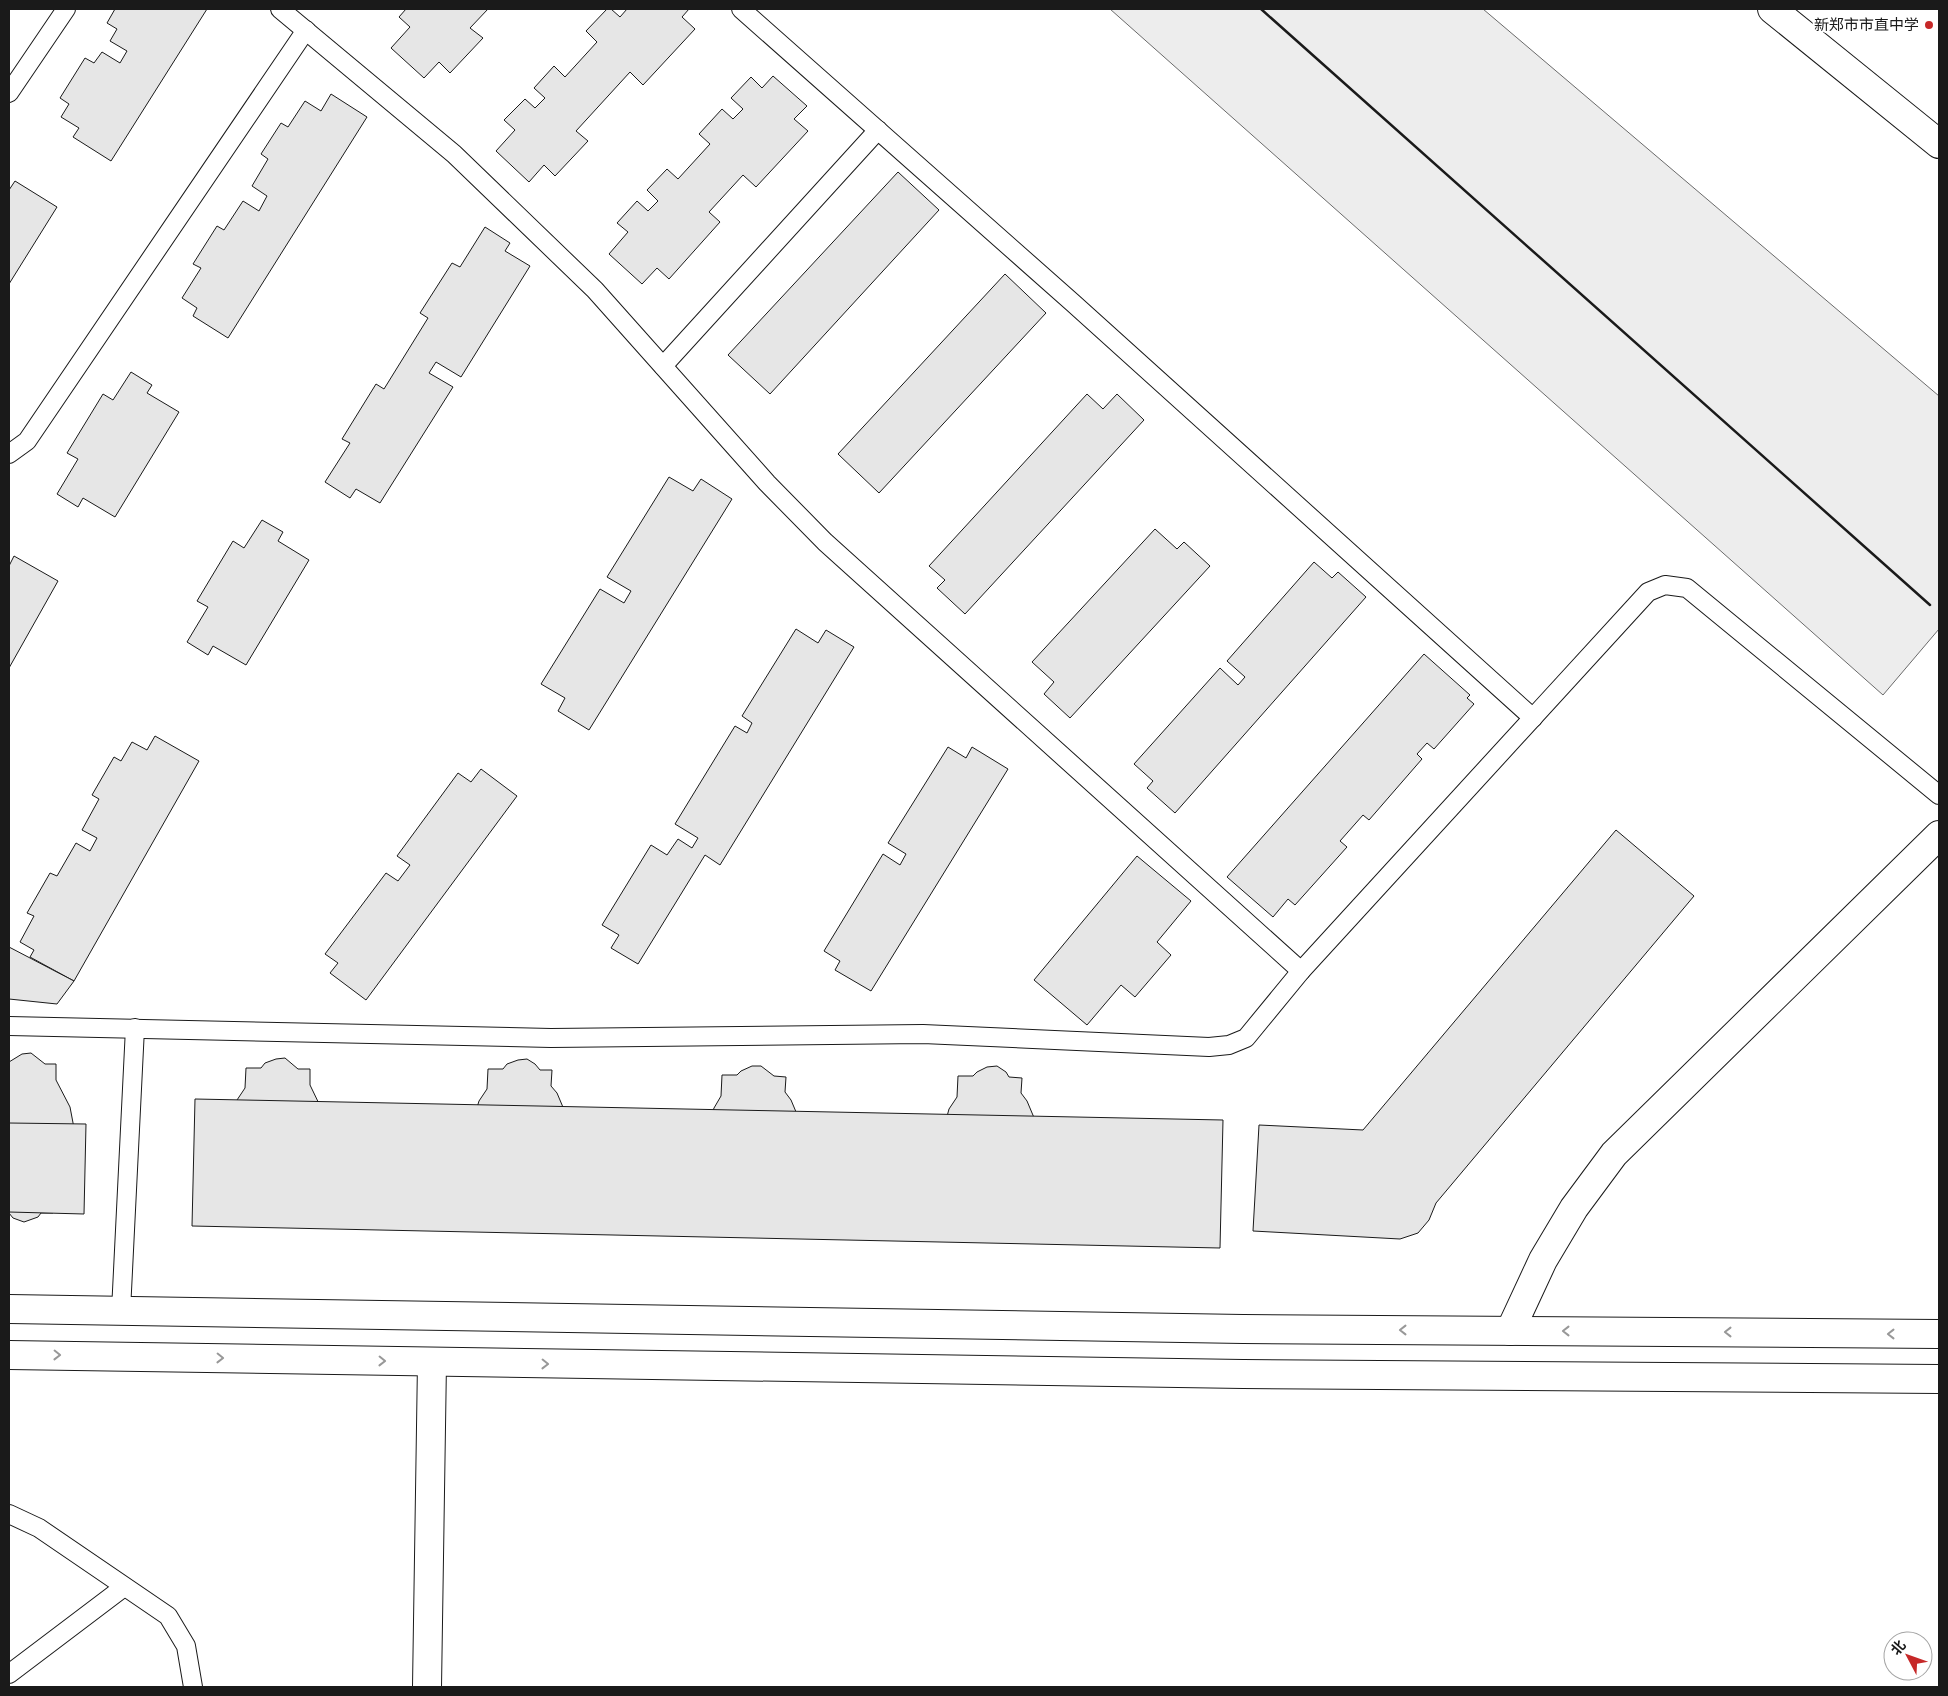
<svg xmlns="http://www.w3.org/2000/svg" width="1948" height="1696" viewBox="0 0 1948 1696" font-family="'DejaVu Sans','Noto Sans SC',sans-serif">
<rect width="100%" height="100%" fill="#fff"/>
<!-- built -->
<path fill="#ededed" stroke="#6a6a6a" d="M1110,9H1483L1939,396V629L1883,695Z"/>
<!-- building -->
<g fill="#e6e6e6" stroke="#1a1a1a">
<path d="M115,9H207L111,161L73,137L79,128L61,117L69,104L60,98L85,58L94,63L102,52L120,63L127,51L110,41L117,29L107,23Z"/>
<path d="M406,9H488L470,28L483,38L450,73L439,62L424,78L391,48L410,27L399,17Z"/>
<path d="M607,9H611L620,17L627,9H689L682,17L695,29L643,85L630,72L576,131L588,141L555,176L544,165L529,182L496,151L515,130L504,120L525,99L535,108L545,98L534,88L554,66L565,77L597,42L586,31Z"/>
<path d="M773,76L807,106L794,119L808,131L756,187L743,175L709,212L720,222L669,279L657,268L642,284L609,254L628,232L617,223L637,201L648,211L658,201L647,190L667,169L678,179L710,144L699,134L722,109L733,119L743,109L731,98L751,77L762,88Z"/>
<path d="M331,94L367,117L228,338L193,316L197,308L182,298L201,268L193,264L217,226L224,230L243,201L259,211L267,196L252,186L268,159L261,154L281,123L288,127L305,101L321,111Z"/>
<path d="M898,172L939,210L770,394L728,355Z"/>
<path d="M15,181L57,207L9,284V190Z"/>
<path d="M485,227L510,243L505,251L530,266L461,377L436,362L429,373L453,387L380,503L356,489L350,498L325,482L350,443L342,439L376,384L384,389L428,318L420,313L452,263L460,267Z"/>
<path d="M1005,274L1046,313L879,493L838,454Z"/>
<path d="M131,372L152,385L147,393L179,412L115,517L83,498L78,507L57,494L78,459L67,453L103,394L113,400Z"/>
<path d="M1087,394L1103,409L1117,394L1144,420L965,614L937,588L945,580L929,566Z"/>
<path d="M669,477L693,491L701,479L732,499L589,730L558,711L565,698L541,684L600,589L624,603L631,591L607,577Z"/>
<path d="M262,520L283,532L278,541L309,560L246,665L213,646L208,655L187,642L208,607L197,601L233,541L244,548Z"/>
<path d="M1155,529L1177,549L1184,542L1210,566L1070,718L1044,694L1054,682L1032,662Z"/>
<path d="M14,556L58,581L9,668V566Z"/>
<path d="M1314,562L1332,578L1338,572L1366,597L1175,813L1147,788L1153,781L1134,764L1220,668L1238,685L1245,677L1227,661Z"/>
<path d="M796,629L818,643L826,630L854,647L720,865L705,855L638,964L611,948L619,935L602,925L651,845L667,855L678,839L692,848L698,838L675,824L735,726L747,733L752,723L742,716Z"/>
<path d="M1424,654L1470,695L1467,698L1474,704L1434,749L1427,743L1417,754L1422,759L1369,820L1363,815L1340,841L1347,847L1295,905L1288,899L1273,917L1227,877Z"/>
<path d="M155,736L199,761L74,981L30,957L34,950L20,942L34,916L27,913L50,873L57,876L76,843L90,851L97,838L82,830L99,799L92,795L114,757L121,761L132,742L147,750Z"/>
<path d="M948,747L966,758L972,747L1008,769L871,991L835,970L840,961L824,951L883,854L900,865L906,854L888,843Z"/>
<path d="M481,769L517,796L366,1000L330,973L338,963L325,954L386,873L398,881L410,865L397,856L458,773L471,782Z"/>
<path d="M1616,830L1694,896L1436,1203L1429,1220L1418,1233L1400,1239L1253,1231L1259,1125L1363,1130Z"/>
<path d="M1137,856L1191,901L1157,942L1171,955L1135,997L1121,985L1087,1025L1034,980Z"/>
<path d="M9,947L74,981L57,1004L9,999Z"/>
<path d="M31,1053L45,1064H56V1080L70,1107L74,1128L72,1149L67,1169L53,1196V1213H41L38,1217L24,1222L13,1218L9,1213V1062L22,1054Z"/>
<path d="M285,1058L298,1069H310V1085L323,1112L327,1133L326,1154L321,1174L306,1201V1218H294L284,1225L277,1226L266,1222L262,1217H242L243,1192L235,1179L229,1153V1126L237,1100L245,1088L246,1068H261L265,1063L276,1059Z"/>
<path d="M527,1059L535,1064L540,1070H552L551,1086L557,1093L565,1112L569,1133L568,1154L562,1175L548,1202V1219H536L526,1226L519,1227L508,1223L504,1218H484L485,1193L477,1180L471,1154V1127L479,1101L487,1089L488,1069H503L507,1064L518,1060Z"/>
<path d="M752,1066H761L774,1076L786,1077L785,1092L791,1100L799,1119L802,1140V1161L797,1182L782,1209V1226H770L760,1233H753L742,1230L738,1225H718L719,1200L711,1187L704,1161L705,1134L714,1108L721,1096L722,1075H737L741,1071Z"/>
<path d="M997,1066L1006,1072L1009,1077L1022,1078L1021,1093L1027,1101L1035,1120L1039,1141L1038,1162L1033,1183L1018,1209V1227L1006,1226L1004,1230L996,1233L989,1234L978,1231L974,1226L954,1225V1200L947,1188L941,1161L942,1135L949,1109L957,1097L958,1076H973L977,1072L987,1067Z"/>
<path d="M195,1099L1223,1120L1220,1248L192,1226Z"/>
<path d="M9,1123L86,1124L84,1214L9,1212Z"/>
</g>
<g fill="none" stroke-linecap="round" stroke-linejoin="round">
<defs>
<g id="lane">
<path d="M280,9L454,154L595,290L767,483L825,542L1301,971"/>
<path d="M741,9L1073,303L1533,718"/>
<path d="M9,93L66,9"/>
<path d="M663,366L878,130"/>
<path d="M9,454L27,441L306,30"/>
<path d="M9,1026L551,1038L923,1034L1209,1047L1229,1045L1246,1038L1301,971L1648,592L1665,585L1687,588L1939,795"/>
<path d="M121,1311L135,1028"/>
<path d="M9,1514L39,1528L168,1616L186,1646L193,1687"/>
<path d="M9,1674L124,1587"/>
</g>
<g id="street">
<path d="M1772,9L1939,144"/>
<path d="M1510,1331L1543,1260L1574,1208L1614,1154L1939,835"/>
<path d="M427,1687L432,1362"/>
</g>
<g id="secondary">
<path d="M9,1309L1243,1329L1939,1334"/>
<path d="M9,1355L1243,1374L1939,1379"/>
</g>
</defs>
<!-- lane casing -->
<use href="#lane" stroke="#1a1a1a" stroke-width="20"/>
<!-- street casing -->
<use href="#street" stroke="#1a1a1a" stroke-width="30"/>
<!-- secondary casing -->
<use href="#secondary" stroke="#1a1a1a" stroke-width="30"/>
<!-- lane -->
<use href="#lane" stroke="#fff" stroke-width="18"/>
<!-- street -->
<use href="#street" stroke="#fff" stroke-width="28"/>
<!-- secondary -->
<use href="#secondary" stroke="#fff" stroke-width="28"/>
<!-- wall -->
<path stroke="#1a1a1a" stroke-width="2.5" d="M1261,9L1930,605"/>
</g>
<!-- one-way arrows -->
<defs><path id="oneway-chevron" d="M-2-3.5L2.5 0L-2 3.5" fill="none" stroke-width="1.6" stroke-linecap="round" stroke-linejoin="round" transform="scale(1.25)"/></defs>
<g stroke="#989898">
<use href="#oneway-chevron" transform="translate(1403 1330) rotate(-180)"/>
<use href="#oneway-chevron" transform="translate(1566 1331) rotate(-180)"/>
<use href="#oneway-chevron" transform="translate(1728 1332) rotate(-180)"/>
<use href="#oneway-chevron" transform="translate(1891 1334) rotate(-180)"/>
<use href="#oneway-chevron" transform="translate(57 1355) rotate(1)"/>
<use href="#oneway-chevron" transform="translate(220 1358) rotate(1)"/>
<use href="#oneway-chevron" transform="translate(382 1361) rotate(1)"/>
<use href="#oneway-chevron" transform="translate(545 1364) rotate(1)"/>
</g>
<!-- markers -->
<circle fill="#c62828" stroke="#fff" stroke-width="2" cx="1929" cy="25" r="5"/>
<g text-anchor="middle" dominant-baseline="central" stroke-width="4" stroke-linejoin="round" paint-order="stroke">
<!-- poi labels -->
<g font-size="15" fill="#1a1a1a" stroke="#fff" text-anchor="end">
<text x="1919" y="25">新郑市市直中学</text>
</g>
</g>
<!-- border -->
<rect width="1948" height="1696" fill="none" stroke="#1a1a1a" stroke-width="20"/>
<!-- north arrow -->
<g transform="translate(1908 1656) rotate(311)"><circle r="24" fill="#ffffff" stroke="#a3a3a3"/>
<path d="M0-4L9 19L0 12L-9 19Z" fill="#c62828"/>
<text y="-8" font-size="14" font-weight="bold" text-anchor="middle" fill="#1a1a1a">北</text>
</g>
</svg>
